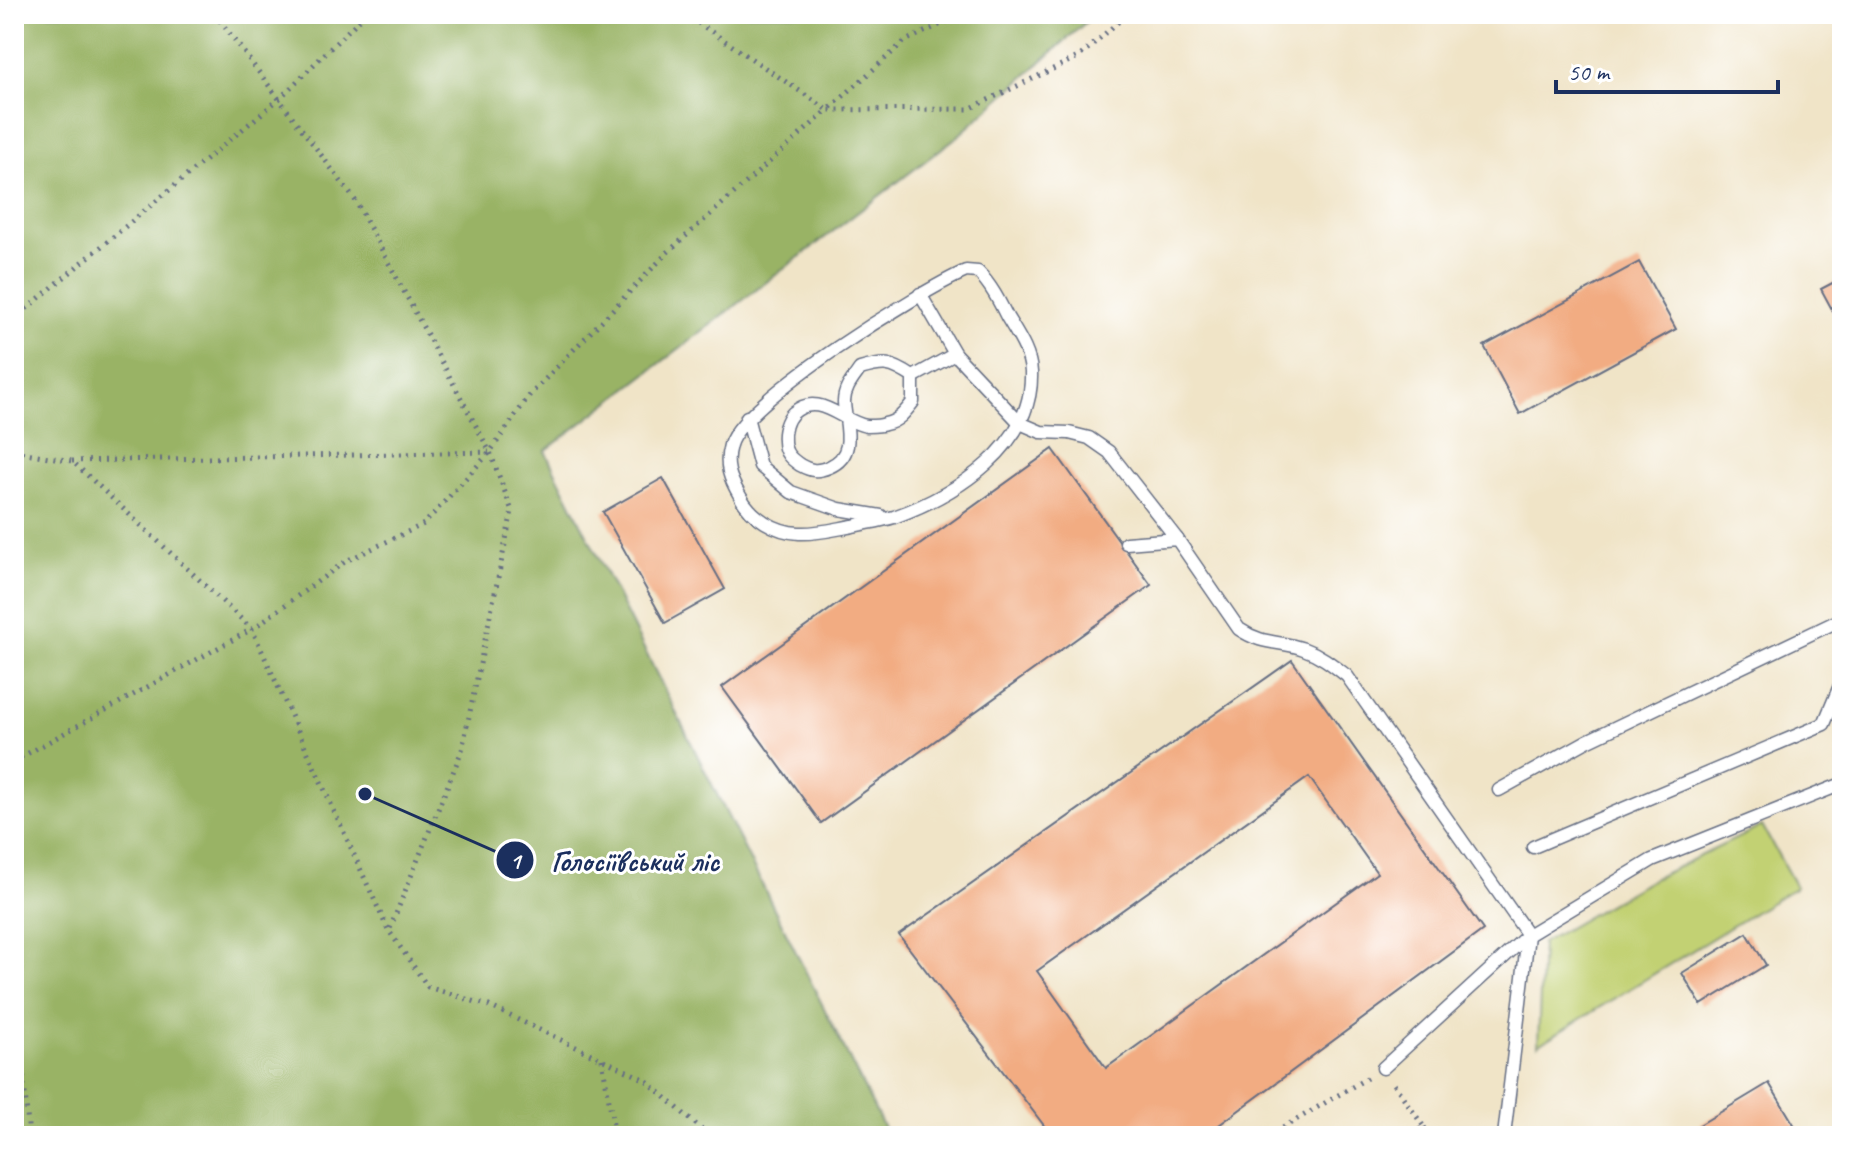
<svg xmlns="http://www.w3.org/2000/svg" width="1856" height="1150" viewBox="0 0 1856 1150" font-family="Caveat,sans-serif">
<rect width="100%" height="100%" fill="#fff"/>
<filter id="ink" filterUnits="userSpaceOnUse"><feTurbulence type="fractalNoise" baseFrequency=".0125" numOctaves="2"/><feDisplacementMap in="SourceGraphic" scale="16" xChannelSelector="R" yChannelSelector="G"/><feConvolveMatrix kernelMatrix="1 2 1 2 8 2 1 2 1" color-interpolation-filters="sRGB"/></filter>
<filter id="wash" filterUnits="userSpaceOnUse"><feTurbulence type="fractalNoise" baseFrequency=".006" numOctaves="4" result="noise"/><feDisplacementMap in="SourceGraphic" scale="32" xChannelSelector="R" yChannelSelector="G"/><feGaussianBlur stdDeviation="1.8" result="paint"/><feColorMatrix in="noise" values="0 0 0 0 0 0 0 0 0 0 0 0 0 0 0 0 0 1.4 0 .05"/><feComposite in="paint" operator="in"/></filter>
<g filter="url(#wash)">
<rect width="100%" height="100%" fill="#f0e4c7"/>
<!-- green -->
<path fill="#c2d173" stroke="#6e8068" stroke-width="2" d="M1762,826L1796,887L1538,1045L1542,943L1651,880Z"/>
<!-- forest -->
<path fill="#99b365" stroke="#5a7162" stroke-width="2" d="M14,14H1095L958,136L545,451L888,1136H14Z"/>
<g id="blocks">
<!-- building -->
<g fill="#f2ac82" fill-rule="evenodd">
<path d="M1639,262L1676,329L1520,414L1484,346Z"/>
<path d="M1842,278V328L1821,289Z"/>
<path d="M1053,449L1151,585L821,823L722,687Z"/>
<path d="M663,478L725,589L665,623L603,512Z"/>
<path d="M1292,660L1483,930L1204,1136H1052L899,935ZM1309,777L1377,873L1106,1068L1037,971Z"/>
<path d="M1747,933L1766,965L1701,1005L1682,973Z"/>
<path d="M1769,1083L1801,1136H1681Z"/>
</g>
</g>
</g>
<g filter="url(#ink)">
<use href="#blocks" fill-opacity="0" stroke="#666e83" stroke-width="2"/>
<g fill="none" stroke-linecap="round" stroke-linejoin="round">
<defs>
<g id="lane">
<path d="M966,271L978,272C991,285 999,301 1007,317C1017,334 1030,352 1031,372C1034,446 955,495 894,517C881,521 866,523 853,526C835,529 817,534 799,533C775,532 751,517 740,496C730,479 724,465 730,445C742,401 920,291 966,271Z"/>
<path d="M920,294L955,354L1020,423L1041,432L1069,433L1089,438L1109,452L1177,539"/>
<path d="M913,377C890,362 885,362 860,369C853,379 844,389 844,402C845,424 858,455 829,467C817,472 811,471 800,465C791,459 784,453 784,441C783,432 786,420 793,413C818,390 843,423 867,426C872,426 881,426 885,424C898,422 906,411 913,402V377"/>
<path d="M913,377L955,354"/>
<path d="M747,417L760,466L791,492L839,509L881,516"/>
<path d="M1126,543L1177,539L1239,629C1264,646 1279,640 1304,649C1321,655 1333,665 1347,676L1528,935L1504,1136"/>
<path d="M1499,790L1587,741L1842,619"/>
<path d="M1533,847L1824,724L1842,681"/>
<path d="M1383,1068L1528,935L1652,860L1842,784"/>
</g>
</defs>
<!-- lane casing -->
<use href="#lane" stroke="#666e83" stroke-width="15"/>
<!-- path -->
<g stroke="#666e83" stroke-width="5" stroke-dasharray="2 6" stroke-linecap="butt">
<path d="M215,14L355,200L490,452L512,511L462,750L389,931L428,987L489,1006L646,1080L709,1136"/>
<path d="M685,14L828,110L905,41L963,14"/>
<path d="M14,319L279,99L365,14"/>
<path d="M14,451L72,461L252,629L388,930"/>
<path d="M72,461L489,452"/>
<path d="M14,761L252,629L346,561L424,524L490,452L529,396L668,252L828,110L969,109L1080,56L1127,14"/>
<path d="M14,1038L22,1061L29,1136"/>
<path d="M602,1059L615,1136"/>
<path d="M1394,1084L1424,1127L1408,1136"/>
<path d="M1424,1127L1429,1136"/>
<path d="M1269,1136L1367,1078"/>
</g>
<!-- lane -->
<use href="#lane" stroke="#fff" stroke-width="12"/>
</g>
</g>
<!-- callouts -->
<path fill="none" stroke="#1b2f5e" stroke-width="3" d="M365 794L515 860"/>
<g fill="#1b2f5e" stroke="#fff" stroke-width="3">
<circle cx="365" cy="794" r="8"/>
<circle cx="515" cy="860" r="20"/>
</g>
<g font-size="24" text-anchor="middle" font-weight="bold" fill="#fff">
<text x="515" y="869">1</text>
</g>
<g font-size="30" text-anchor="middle" font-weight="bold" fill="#1b2f5e" stroke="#fff" stroke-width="6" stroke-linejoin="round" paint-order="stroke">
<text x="635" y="871">Голосіївський ліс</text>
</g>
<!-- margin -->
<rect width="1856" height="1150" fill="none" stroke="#fff" stroke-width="48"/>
<!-- scale -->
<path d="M1556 80v12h222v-12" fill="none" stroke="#1b2f5e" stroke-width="4"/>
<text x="1568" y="80" font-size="24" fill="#1b2f5e" stroke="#ffffff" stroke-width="6" paint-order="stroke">50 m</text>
</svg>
